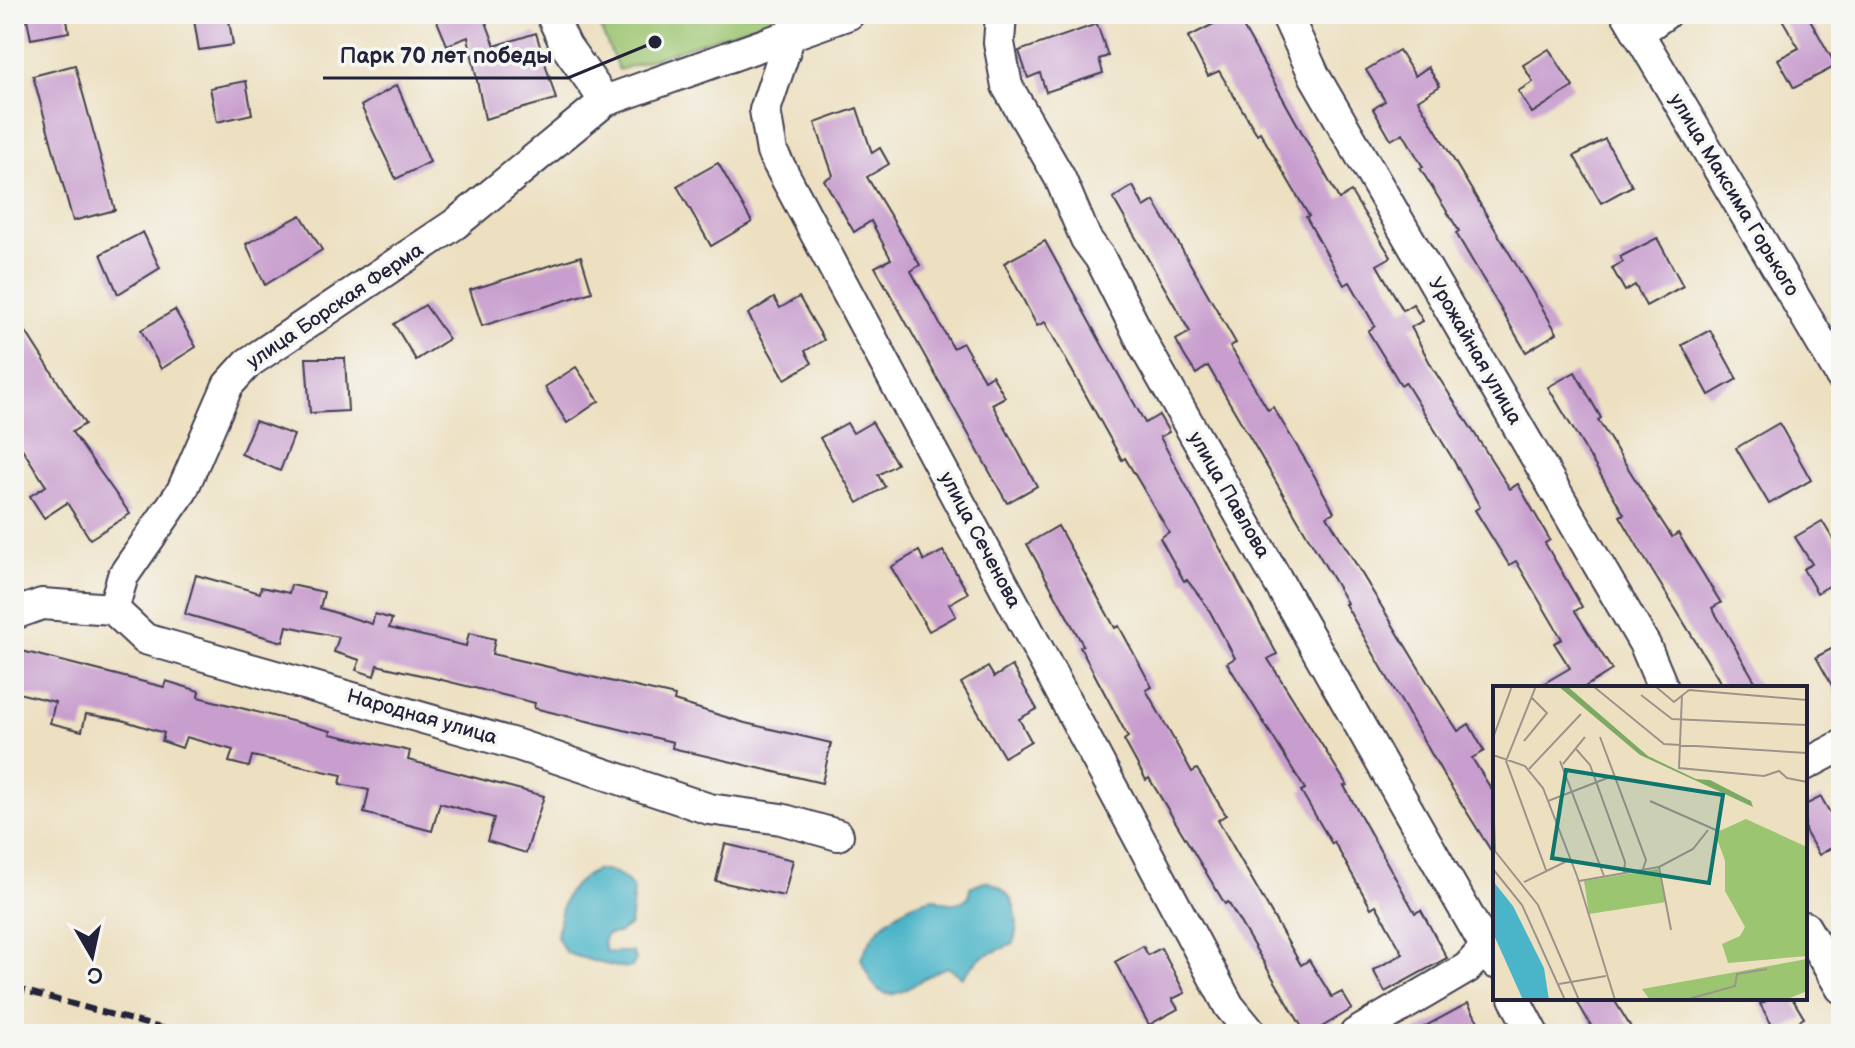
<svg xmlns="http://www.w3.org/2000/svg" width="1855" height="1048" viewBox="0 0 1855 1048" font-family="'Balsamiq Sans',sans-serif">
<rect width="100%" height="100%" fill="#f6f6f2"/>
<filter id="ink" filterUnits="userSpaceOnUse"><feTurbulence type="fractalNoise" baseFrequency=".0125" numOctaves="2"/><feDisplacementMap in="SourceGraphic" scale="16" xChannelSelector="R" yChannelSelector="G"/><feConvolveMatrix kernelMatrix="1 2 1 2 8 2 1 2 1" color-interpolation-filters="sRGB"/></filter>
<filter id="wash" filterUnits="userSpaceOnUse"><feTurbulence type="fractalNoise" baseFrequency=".006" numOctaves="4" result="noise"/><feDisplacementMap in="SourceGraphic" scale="32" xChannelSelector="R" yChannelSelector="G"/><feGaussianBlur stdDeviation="1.8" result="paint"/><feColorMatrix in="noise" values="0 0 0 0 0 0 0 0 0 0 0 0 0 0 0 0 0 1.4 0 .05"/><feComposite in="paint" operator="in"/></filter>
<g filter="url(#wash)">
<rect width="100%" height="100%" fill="#ede0c1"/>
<!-- green -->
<path fill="#9cc571" stroke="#5f7456" stroke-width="2" d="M594,14H788L619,70Z"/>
<!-- water -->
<g fill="#4ab4c8" stroke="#366b82" stroke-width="2">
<path d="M597,870C615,871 623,875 634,890L630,925L619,933L607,934L603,942L606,952H632L636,959L632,967C617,970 584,958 566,953L557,937C562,902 563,887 597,870Z"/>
<path d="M984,881C1014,887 1022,916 1013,944L981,957L962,977L947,967C908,980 884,1026 861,958C874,927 900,905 933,898C946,904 957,906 969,897L970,887Z"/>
</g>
<g id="blocks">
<!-- building -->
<g fill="#c89ece">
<path d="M26,14H66L69,32L31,39Z"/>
<path d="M193,14H228L233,45L199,50Z"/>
<path d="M434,14H483L495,46L536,33L556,99L485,119L468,37L447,45Z"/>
<path d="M1233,14H1236L1339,199L1351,192L1391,257L1377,265L1403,310L1413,304L1423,321L1411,327L1432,367L1510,489L1518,484L1550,540L1545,543L1582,607L1575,611L1612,670L1583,688H1536L1570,668L1554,643L1562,639L1516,561L1509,565L1475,510L1480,507L1451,456L1405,382L1401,385L1368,331L1375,326L1350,282L1344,285L1306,217L1309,216L1260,132L1257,134L1219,71L1208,76L1188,37Z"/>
<path d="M1779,14H1807L1836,66L1794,88L1778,59L1799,48Z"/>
<path d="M1097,24L1108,56L1099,59L1103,73L1046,92L1040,73L1028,78L1019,51Z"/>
<path d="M1549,49L1573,87L1532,113L1518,91L1533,82L1523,65Z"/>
<path d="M1399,50L1415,76L1428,67L1440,86L1418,100L1557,333L1526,352L1456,233L1459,231L1420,168L1423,167L1403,133L1391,140L1373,109L1385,101L1366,70Z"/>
<path d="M75,65L115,210L73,221L33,76Z"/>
<path d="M246,81L252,114L217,122L210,88Z"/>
<path d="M397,85L430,162L396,179L361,106Z"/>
<path d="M857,108L872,153L880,148L889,164L867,177L920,265L911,271L953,348L963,343L984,380L992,375L1005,397L992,404L1037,486L1007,503L875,267L891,259L871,221L854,232L824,180L833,175L815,123Z"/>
<path d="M1605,139L1632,186L1601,203L1574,156Z"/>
<path d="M718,163L752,222L711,246L677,186Z"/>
<path d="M1133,186L1144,207L1154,201L1236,343L1230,346L1268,410L1273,407L1309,466L1334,512L1327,516L1440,703L1458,731L1469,724L1484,751L1472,758L1495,795V857L1443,774L1345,604L1347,603L1208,366L1196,374L1184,355L1176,340L1190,332L1113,198Z"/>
<path d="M301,215L322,250L265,285L246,244Z"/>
<path d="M143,232L160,268L118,294L101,254Z"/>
<path d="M1657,238L1683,286L1646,306L1635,285L1625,291L1612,268L1623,262L1620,257Z"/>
<path d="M1045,241L1145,423L1159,415L1169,432L1160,437L1277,654L1268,659L1347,785L1344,786L1415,913L1421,910L1447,958L1385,992L1373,970L1403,954L1376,905L1371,908L1334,842L1332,844L1301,791L1305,789L1227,663L1235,658L1207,606L1187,580L1184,581L1160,538L1169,532L1125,458L1122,460L1045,322L1037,326L1004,263Z"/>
<path d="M581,256L592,292L482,326L470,290Z"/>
<path d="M799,297L824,340L805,351L812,363L785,379L748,314L774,298L780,308Z"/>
<path d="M425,305L449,339L416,360L394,324Z"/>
<path d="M175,310L196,347L161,369L141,330Z"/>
<path d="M14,313L85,424L72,432L130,514L90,539L67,503L44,518L30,496L46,486L14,436Z"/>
<path d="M1710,330L1737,379L1709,395L1682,345Z"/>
<path d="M306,358H345L348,411L310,413Z"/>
<path d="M576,367L599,401L567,423L545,387Z"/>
<path d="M1575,372L1601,418L1598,420L1648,500L1672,537L1678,533L1721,603L1712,608L1759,688H1724L1648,564L1620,516L1624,514L1548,387Z"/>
<path d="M255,421L294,435L280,471L241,454Z"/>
<path d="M872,422L897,464L878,475L885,487L858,503L820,438L847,423L853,433Z"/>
<path d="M1779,423L1811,480L1769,504L1736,448Z"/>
<path d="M1822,521L1841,552V579L1817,593L1803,569L1812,564L1795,537Z"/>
<path d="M1058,526L1115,628L1119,626L1152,687L1146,690L1192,772L1197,769L1226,815L1218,820L1301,965L1309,960L1332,997L1342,992L1352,1009L1310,1034H1306L1228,902L1225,904L1149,778L1146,780L1124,740L1128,737L1080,647L1083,645L1027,544Z"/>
<path d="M919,551L924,561L943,551L968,593L949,604L956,616L929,631L891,567Z"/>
<path d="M196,575L260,593L261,587L289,593L291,585L324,592L320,608L372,624L375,614L392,619L389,628L466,646L469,633L495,639L492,654L675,696L674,701L745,723L831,743L822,783L672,748L673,742L534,708L535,703L438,679L377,665L374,676L356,670L360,660L334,652L339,637L287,626L283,642L185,614Z"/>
<path d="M1841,644V702L1816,657Z"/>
<path d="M14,649L164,687L166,681L199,691L198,697L331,731L330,734L410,751L408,760L544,796L526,853L487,841L494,818L440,803L432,831L364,813L369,790L340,784L342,775L252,756L249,767L229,762L233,750L186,737L182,748L162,741L164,733L122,720L86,714L82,731L50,723L55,702L14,692Z"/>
<path d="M1012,666L1037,709L1019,719L1031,741L1004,757L961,683L988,667L994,677Z"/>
<path d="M1821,797L1841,832V842L1819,855L1805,831V805Z"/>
<path d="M725,844L793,860L784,896L716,881Z"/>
<path d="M1143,946L1148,955L1161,948L1185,993L1172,999L1178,1009L1149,1025L1115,962Z"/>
<path d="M1575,998H1613L1635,1034H1596Z"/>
<path d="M1771,998H1792L1804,1018L1777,1034L1760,1004Z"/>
<path d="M1468,1003L1485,1034H1411Z"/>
</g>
</g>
</g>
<g filter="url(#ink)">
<use href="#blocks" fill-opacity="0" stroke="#403e4f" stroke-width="2"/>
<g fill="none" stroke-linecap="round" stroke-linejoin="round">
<defs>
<g id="minor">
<path d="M551,14L566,46L605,101"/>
<path d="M1001,14L999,43L1007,86L1060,178L1086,239L1100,258L1147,351L1495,963"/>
<path d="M1286,14L1315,77L1645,645L1663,688"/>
<path d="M1627,14L1841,376"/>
<path d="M791,32L765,110L772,152L1229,1006L1252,1034"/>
<path d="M1638,33L1665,14"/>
<path d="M113,609L123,576L182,491L228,385L248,363L455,224L605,101L849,14"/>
<path d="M14,614L42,604L113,609L145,639L518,745L709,809L781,819L838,835"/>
<path d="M1805,765L1841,746"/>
<path d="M1805,927L1841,988"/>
<path d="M1514,998L1533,1034"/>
<path d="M1355,1034L1467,968L1495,937"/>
</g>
</defs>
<!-- minor casing -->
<use href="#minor" stroke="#403e4f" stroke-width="34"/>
<!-- minor -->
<use href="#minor" stroke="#fff" stroke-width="30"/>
<!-- rail -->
<path stroke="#22223b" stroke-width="6" stroke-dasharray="12 6" stroke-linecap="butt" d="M14,988L183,1034"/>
</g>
</g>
<g text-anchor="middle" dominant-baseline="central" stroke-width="7" stroke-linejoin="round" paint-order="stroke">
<!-- street labels -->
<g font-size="20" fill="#22223b" stroke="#f6f6f2">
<text transform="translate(1734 195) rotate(59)">улица Максима Горького</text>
<text transform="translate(335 306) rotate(-34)">улица Борская Ферма</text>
<text transform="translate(1475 351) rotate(60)">Урожайная улица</text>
<text transform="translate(1229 495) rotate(60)">улица Павлова</text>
<text transform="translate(980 540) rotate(62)">улица Сеченова</text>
<text transform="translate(422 717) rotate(16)">Народная улица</text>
</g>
</g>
<!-- overview -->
<g transform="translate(1493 686)">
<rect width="314" height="314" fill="#ede0c1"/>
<path d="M253,133L314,161V270L235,277L229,258L247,250L252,241L232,205V175L222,147ZM165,183L173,216L96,228L91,195ZM314,273V305L292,314H157L149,303Z" fill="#9cc571"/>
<path d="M65,0H74L155,70L203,93L217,94L258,115L260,121L147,69Z" fill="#7daa63"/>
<path d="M0,195L20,220L51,282L56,314H30L0,247Z" fill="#4ab4c8"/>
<path fill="none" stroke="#9c948b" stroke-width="2" d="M43,0L13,75L53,184M100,0L171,58L314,67M162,0L181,16L196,4M196,4L314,14M148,9L179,33L314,39M189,9L186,82L271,90L286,85L294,92L314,96M107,51L153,174L150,183M0,52L19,0M31,55L54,27L39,12M83,63L97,79L132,176L131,187M0,69L32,80L50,102L84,190L122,314M67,75L111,190M70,78L92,51M36,83L88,28M0,105L2,165L45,219L86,314M55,115L122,89M157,115L225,145M166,181L178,244M0,183L29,219L72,314M86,195L166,181L200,163L215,144M31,196L78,173M66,298L113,290M192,314L242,300L244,288L274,283"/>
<path fill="#0f766e" fill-opacity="0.15" stroke="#0f766e" stroke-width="4" d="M73,84L230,109L216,197L59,172Z"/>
<rect width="314" height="314" fill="none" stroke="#22223b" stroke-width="4"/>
</g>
<!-- callouts -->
<path fill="none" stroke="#22223b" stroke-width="3" d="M655 42L568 78H323"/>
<circle fill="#22223b" stroke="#f6f6f2" stroke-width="3" cx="655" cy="42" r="8"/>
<g font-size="22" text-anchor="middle" font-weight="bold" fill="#22223b" stroke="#f6f6f2" stroke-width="7" stroke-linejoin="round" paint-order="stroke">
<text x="446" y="63">Парк 70 лет победы</text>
</g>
<!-- margin -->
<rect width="1855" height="1048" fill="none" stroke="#f6f6f2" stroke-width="48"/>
<!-- north arrow -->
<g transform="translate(92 956) rotate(171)" stroke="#f6f6f2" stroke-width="6" paint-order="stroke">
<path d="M0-6L14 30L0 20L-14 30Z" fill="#22223b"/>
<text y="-12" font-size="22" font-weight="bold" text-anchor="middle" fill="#22223b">С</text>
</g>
</svg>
